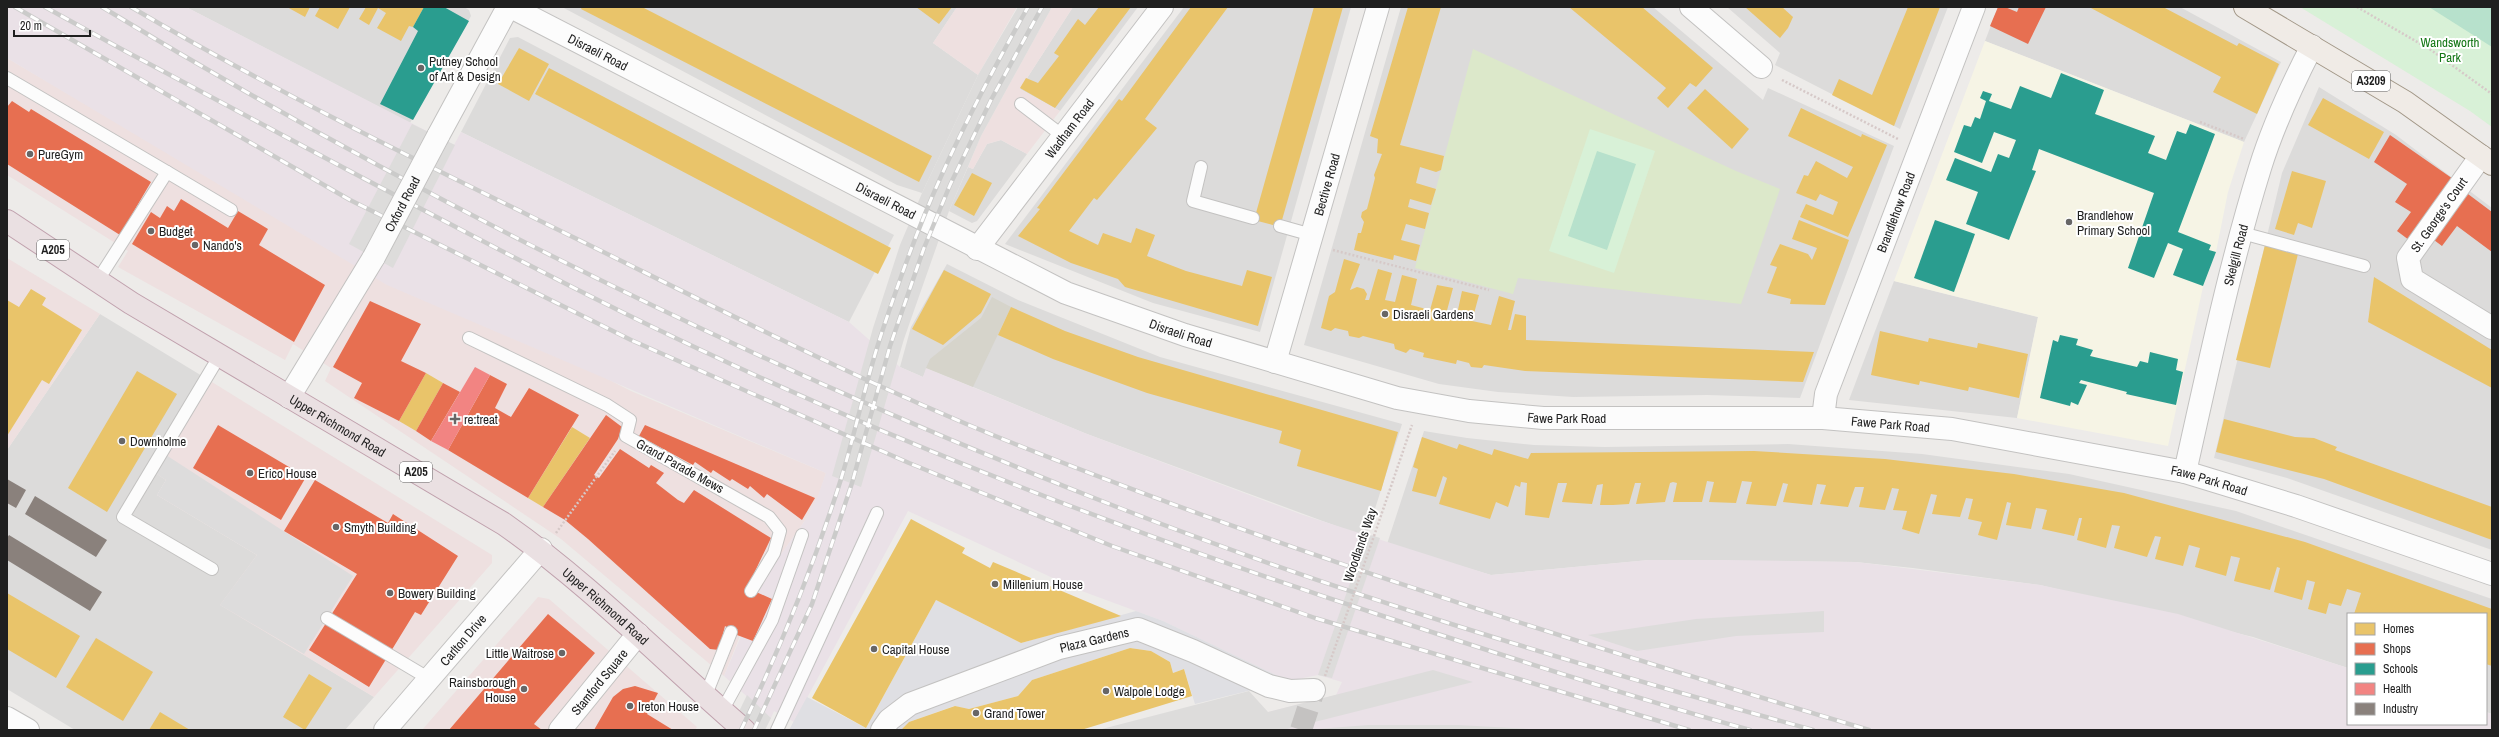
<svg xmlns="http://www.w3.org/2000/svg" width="2499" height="737" viewBox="0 0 2499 737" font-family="'Archivo Narrow',sans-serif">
<rect width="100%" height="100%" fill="#edebe9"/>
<!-- residential -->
<g fill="#dcdbda">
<path d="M186,7H464L469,10L471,16L410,123Z"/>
<path d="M562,7H957L933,43L978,75L922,193L897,185Z"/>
<path d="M1073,7H1138L1060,111L1020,89Z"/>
<path d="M1184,7H1351L1260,332L1153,303L1005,244Z"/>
<path d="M1401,7H1653L1763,100L1768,88L1894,146L1800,398L1707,395L1573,397L1498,392L1439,384L1304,345Z"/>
<path d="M1727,7H1948L1900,129L1775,65L1780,53Z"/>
<path d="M1998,7H2180L2281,62L2244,142L1985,41Z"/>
<path d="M518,37L894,235L849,322L461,132L510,38Z"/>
<path d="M2319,87L2396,135L2492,208V550L2287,478L2214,458L2282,173Z"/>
<path d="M1001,140L1027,154L977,221L972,223L949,211L968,167L973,169L987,144Z"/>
<path d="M947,264L1018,300L1160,357L1402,424L1366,537L1087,434L927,368L923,377L900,367L911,327Z"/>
<path d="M1894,281L2038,317L2017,418L1849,400Z"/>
<path d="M100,314L212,382L156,473L166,480L157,495L257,555L221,605L374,697L345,730H75L7,689V450Z"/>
<path d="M1424,431L1467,438L1534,445L1605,447L1788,444L1922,454L2069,474L2236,511L2492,599V714L2486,712V614H2348V668L2253,637L2040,585L1913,568L1856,562L1649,560L1491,575L1387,544Z"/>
</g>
<!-- commercial -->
<g fill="#eee0e0">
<path d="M957,7H1017L978,75L933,43Z"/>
<path d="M1052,7H1073L1020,89L1060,111L1027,154L1001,140L987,144L973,169L968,167L981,136Z"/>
<path d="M7,58L182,161L631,391L826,473L818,497L806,519L770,570L759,593L772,599L753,641L740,636L724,676L561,539L325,381L331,368L293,344L285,360L118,267L128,251L7,175Z"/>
<path d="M7,258L100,314L7,450Z"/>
<path d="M212,382L492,555V563L374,697L220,605L257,555L157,495L166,480L155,473Z"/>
<path d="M538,597L549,599L697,727L695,730H422Z"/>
</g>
<!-- industrial -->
<path fill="#eae1e7" d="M7,7H186L454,145L461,132L849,322L900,367L923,377L926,368L1087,434L1303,515L1491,575L1649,560H1724L1856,562L2040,585L2178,614L2348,668V724H2486V712L2492,714V730H1267L1268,712L1336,695L1342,682L1318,675L1288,681L1163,621L1079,590L908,511L794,722L774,711L771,718L724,676L741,636L753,640L772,599L758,593L770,570L806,519L818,496L826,473L387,285L7,58Z"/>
<!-- education -->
<path fill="#f6f4e5" d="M1985,41L2244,142L2228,192L2216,252L2203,287L2168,446L2017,418L2038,317L1894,281Z"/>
<!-- construction -->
<path fill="#d6d4cb" d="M992,297L1011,307L973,387L926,368L930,359L981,318Z"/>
<!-- grass -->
<path fill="#dce8ca" d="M1473,49L1736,171L1780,189L1741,304L1518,278L1513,294L1415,268Z"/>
<!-- park -->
<g fill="#d8f1d7">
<path d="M2300,7H2492V127L2470,111Z"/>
<path d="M1590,129L1655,151L1614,273L1549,251Z"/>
</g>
<!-- pitch -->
<g fill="#b7e1cc">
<path d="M2429,7H2492V47Z"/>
<path d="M1597,151L1636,164L1607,250L1568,236Z"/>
</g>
<!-- parking -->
<path fill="#dddcdc" d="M166,455L353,576L304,654L220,605L257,555L157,495L166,480L155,473Z"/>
<!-- plaza -->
<path fill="#dfdfe3" d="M936,600L1021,643L1136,611L1163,621L1288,681L1195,704L1184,669L1173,673L1170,662L1151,651L1130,648L1032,680L1018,696L969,709L954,706L909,722L901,730H789L807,697L866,728Z"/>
<!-- pier -->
<g fill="#dddcdb">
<path d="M1018,7H1052L981,136L949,211L904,339L861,487L832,476L873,328L900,245L922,193L978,75Z"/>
<path d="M412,124L455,145L393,268L349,244Z"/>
<path d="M1367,534L1380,538L1332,678L1318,675Z"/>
<path d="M1824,611V632L1736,636L1637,651L1588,635L1696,619Z"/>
<path d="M1433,670L1473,682L1283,730H1098L1249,691L1268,712Z"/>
<path d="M747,695L771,718L765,730H730Z"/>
<path d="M1368,725H1458L1546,730H1305Z"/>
</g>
<!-- homes -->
<g fill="#e9c46a">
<path d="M287,7H310L305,17Z"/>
<path d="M320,7H350L338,29L315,16Z"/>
<path d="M366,7H424L413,27L409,26L401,41L377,28L386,13L378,8L369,25L359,19Z"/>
<path d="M582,7H642L932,156L919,182L581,9Z"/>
<path d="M916,7H952L939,24Z"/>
<path d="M1099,7H1131L1055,108L1020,88L1026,78L1038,83L1059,56L1054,53L1078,19L1085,25Z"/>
<path d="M1191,7H1228L1145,119L1157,128L1097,200L1094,198L1069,231L1098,245L1103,233L1131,243L1136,228L1155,235L1147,256L1186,271L1242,286L1247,270L1272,277L1258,326L1125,287L1118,279L1071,263L1018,236L1040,209L1037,208L1119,99L1122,101Z"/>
<path d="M1314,7H1343L1280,227L1254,220Z"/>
<path d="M1408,7H1441L1400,145L1444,156L1441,170L1436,172L1420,167L1416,183L1436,189L1431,205L1410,199L1408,207L1429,213L1425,229L1406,224L1401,240L1420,245L1416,261L1394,255L1393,260L1354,250L1358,233H1361L1364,222L1361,217L1362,212L1367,209L1375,178L1374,175L1382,154L1377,153L1378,139L1370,136Z"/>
<path d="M1569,7H1642L1713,68L1696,87L1690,83L1668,108L1657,98L1666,88Z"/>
<path d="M1745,7H1782L1793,17L1788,28L1780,38Z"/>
<path d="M1908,7H1940L1894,126L1832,95L1839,79L1872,95Z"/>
<path d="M2089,7H2163L2237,46L2239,43L2279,64L2257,114L2213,92L2221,77Z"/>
<path d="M519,48L549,64L529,101L498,84Z"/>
<path d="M549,68L891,248L878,274L535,94Z"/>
<path d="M1705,89L1749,129L1732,149L1687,108Z"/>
<path d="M2323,98L2384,132L2369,159L2308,125Z"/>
<path d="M1801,108L1861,137L1862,134L1887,145L1848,237L1800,217L1806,204L1833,215L1838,202L1820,194L1816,201L1796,193L1804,175L1808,176L1816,161L1847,178L1853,167L1788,136Z"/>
<path d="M2292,171L2326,181L2312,228L2298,223L2294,235L2275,229Z"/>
<path d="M972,173L992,183L974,216L954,205Z"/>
<path d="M1799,220L1849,240L1825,305L1790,304L1791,299L1767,293L1777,267L1770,265L1780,244L1808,254L1812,260L1817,248L1792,239Z"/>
<path d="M2265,245L2298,254L2270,368L2236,360Z"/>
<path d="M1344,259L1360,264L1350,290L1357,287L1364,289L1367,294L1365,300H1369L1378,269L1392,273L1385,300L1395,302L1402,275L1417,279L1411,305L1430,310L1437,285L1453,288L1445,318L1456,319L1462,291L1479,295L1472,321L1491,325L1499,296L1515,301L1508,330H1511L1515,314L1526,316V340L1814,352L1803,382L1525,371L1484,365L1482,368L1471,367L1469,363L1457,360L1456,364L1423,357L1424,353L1410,349L1406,353L1395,349L1394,344L1363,336L1359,338L1349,336L1348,331L1335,328L1331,331L1321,328L1329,296L1335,292Z"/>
<path d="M944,270L991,294L981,313L943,345L912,329Z"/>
<path d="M2374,277L2492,350V388L2368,322Z"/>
<path d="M31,289L46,298L42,305L82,330L49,384L42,380L7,436V300L19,307Z"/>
<path d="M1011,307L1065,331L1138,357L1398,432L1381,491L1297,466L1301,450L1279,443L1282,431L1147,393L1053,359L998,335Z"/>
<path d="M1880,331L1928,342L1929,338L1977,348L1978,343L2028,354L2019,398L1969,387L1968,391L1920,381L1919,385L1871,375Z"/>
<path d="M137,371L177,394L107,512L68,488Z"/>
<path d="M426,373L443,383L416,431L399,421Z"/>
<path d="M2224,419L2295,437L2314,438L2337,447L2335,450L2492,507V540L2324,479L2216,452Z"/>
<path d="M572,427L590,438L543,507L528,498Z"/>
<path d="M1422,437L1457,449L1459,444L1492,455L1494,449L1528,459L1531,453L1754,451L1885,459L2014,474L2124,493L2305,542L2492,609V666L2486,664V614H2354L2361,593L2347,589L2341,606L2329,603L2326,614L2308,609L2315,582L2307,580L2302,600L2274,592L2280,568L2277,567L2270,590L2234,581L2240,558L2236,557L2231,556L2226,576L2195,567L2200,548L2189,545L2183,566L2155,559L2161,537L2155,536L2147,557L2114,548L2120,526L2112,525L2106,548L2077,540L2082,518H2079L2074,536L2042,529L2047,510L2043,509L2036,508L2031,529L2006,525L2011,503L2007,502L1997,540L1978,535L1982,522L1968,519L1973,499L1966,498L1960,517L1932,514L1937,495L1931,494L1919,534L1902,529L1907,511L1893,510L1899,489L1892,488L1885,510L1859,507L1864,487H1855L1848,507L1820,504L1826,485L1817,484L1812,505L1783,502L1788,484L1783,483L1776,506L1746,504L1752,482L1742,481L1736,503L1709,502L1714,482L1707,481L1702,502H1673L1677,483L1673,482L1670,483L1665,502L1636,504L1641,483H1635L1629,504L1613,505H1600L1603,484L1597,485L1592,504L1562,502L1567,483H1558L1549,518L1525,515L1527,483L1521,482L1520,487L1515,485L1508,507L1496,502L1490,519L1439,504L1447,478L1443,476L1436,497L1412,491L1418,469L1413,467Z"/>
<path d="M911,519L965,548L962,553L990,568L993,562L1121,616L1021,643L936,600L866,728L812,698Z"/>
<path d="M7,593L80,636L56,678L7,649Z"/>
<path d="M96,638L153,672L123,721L66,687Z"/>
<path d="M1130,648L1151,651L1170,662L1173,673L1184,669L1192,696L1081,730H901L909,722L955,706L969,709L1018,696L1032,680Z"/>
<path d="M309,674L332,688L305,730L283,717Z"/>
<path d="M160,712L190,730H149Z"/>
</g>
<!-- shops -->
<g fill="#e76f51">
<path d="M1998,7H2005L2017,12L2019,7H2046L2028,44L1990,26Z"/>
<path d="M12,101L29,112L31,109L151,182L120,235L7,164V107Z"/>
<path d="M2390,135L2456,181L2413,243L2397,231L2411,212L2395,202L2407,184L2374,162Z"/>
<path d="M2464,191L2492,212V252L2457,226L2442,246L2430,237Z"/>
<path d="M181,199L228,228L238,211L268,229L259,245L325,285L294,342L132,244L151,212L160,218L167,206L174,211Z"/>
<path d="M370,301L421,324L401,361L426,373L399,421L354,398L362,383L333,367Z"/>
<path d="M490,375L507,384L495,408L511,417L529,388L579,415L528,498L448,450Z"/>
<path d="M443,383L460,392L431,441L416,431Z"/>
<path d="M606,415L622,427L618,439L594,475L599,478L620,449L649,468L651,465L664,473L656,483L678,500L684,503L694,490L771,538L747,588L772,599L753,641L737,635L725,626L719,650L710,649L588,539L565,520L543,507Z"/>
<path d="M218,425L306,477L281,520L193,468Z"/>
<path d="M645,425L815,498L802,520L767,494L764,498L750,486L748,489L732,479L730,481L713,470L711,473L695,462L693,465L639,436Z"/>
<path d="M315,480L388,523L393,514L458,556L421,615L415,612L369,687L309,650L357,574L284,531Z"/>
<path d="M548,614L595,653L534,724L542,730H449Z"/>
<path d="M635,686L658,693L647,714L673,730H594L613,697L623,689Z"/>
</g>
<!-- schools -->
<g fill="#2a9d8f">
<path d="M424,7H444L469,21L413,120L380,104L418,31L413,27Z"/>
<path d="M2061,73L2104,90L2095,114L2155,136L2148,153L2166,160L2177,131L2186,134L2190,124L2215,134L2178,232L2211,245L2209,250L2216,252L2203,286L2173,275L2183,249L2168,243L2154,278L2128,268L2154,193L2039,149L2032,170L2036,171L2009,240L1966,224L1978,192L1946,180L1955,158L1991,172L1998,154L2009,158L2016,140L1994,132L1982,163L1954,152L1964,125L1971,127L1975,117L1980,119L1986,101L1980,98L1983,91L1992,94L1989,101L2011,109L2020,86L2051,98Z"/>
<path d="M1935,220L1975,234L1954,292L1914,278Z"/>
<path d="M2060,335L2078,339L2076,345L2093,350L2090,356L2137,367L2140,361L2148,363L2150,352L2178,359L2176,370L2183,372L2176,405L2126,394L2127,392L2081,380L2079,383L2087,385L2078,405L2071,402L2070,406L2040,398L2053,340L2058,342Z"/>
</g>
<!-- health -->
<path fill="#f28482" d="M475,367L490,375L448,450L431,441Z"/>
<!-- industry -->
<g fill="#8a817c">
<path d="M7,479L26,490L16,508L7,503Z"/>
<path d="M35,496L107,540L96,557L25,514Z"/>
<path d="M9,535L102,592L90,611L7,560V538Z"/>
</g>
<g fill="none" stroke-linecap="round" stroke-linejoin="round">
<!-- street-tunnel -->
<path stroke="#c4c2c1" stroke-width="22" stroke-dasharray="22 11" stroke-linecap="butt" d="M1301,730L1314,690"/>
<defs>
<g id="lane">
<path d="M7,78L167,172"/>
<path d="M1021,104L1063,136"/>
<path d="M1201,167L1193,201L1253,218"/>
<path d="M1280,226L1312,235"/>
<path d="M2242,233L2364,266"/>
<path d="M98,280L167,172L231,210"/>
<path d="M469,338L607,405L630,420L626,436L769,517L780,531L774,553L751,591"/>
<path d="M212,569L123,517L220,355"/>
<path d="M327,618L428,678"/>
<path d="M705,697L731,632"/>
<path d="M722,711L772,620L802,535"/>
<path d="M777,730L877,513"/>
</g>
<g id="street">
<path id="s1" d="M511,7L1066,293L1185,335L1397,398L1469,411L1543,418H1823L1952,429L2185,472L2296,506L2492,574"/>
<path d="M1691,7L1761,67"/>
<path d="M438,136L508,7"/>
<path d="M2481,156L2408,258L2412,279L2492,328"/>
<path id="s2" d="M977,249L1162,7"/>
<path id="s3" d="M1275,362L1378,7"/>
<path d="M289,397L374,257"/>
<path id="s4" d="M1823,418L1826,394L1974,7"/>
<path id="s5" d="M2185,472C2208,370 2229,268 2260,168C2273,126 2292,85 2312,46"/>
<path d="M7,718L28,730"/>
<path id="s6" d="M385,730L541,549"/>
<path id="s7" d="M560,730L638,634"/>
<path id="s8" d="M882,730L889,720L910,704L1059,648L1138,629L1193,651L1269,686L1290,691L1314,690"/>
</g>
<path id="primary" d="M2245,7L2405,102L2492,164"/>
<g id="highway">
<path id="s9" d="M7,221L131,303L504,524C591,585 664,661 744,730"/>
</g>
</defs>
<!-- lane casing -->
<use href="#lane" stroke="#c3c2c1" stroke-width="14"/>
<!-- street casing -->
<use href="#street" stroke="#c3c2c1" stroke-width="24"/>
<!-- primary casing -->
<use href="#primary" stroke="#a29787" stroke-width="24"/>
<!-- highway casing -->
<use href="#highway" stroke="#c0a1ad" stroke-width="24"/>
<!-- path -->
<g stroke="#d6c9c8" stroke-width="2.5" stroke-dasharray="2 2" stroke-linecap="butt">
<path d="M2357,7L2431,50L2492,94"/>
<path d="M1782,80L1898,139"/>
<path d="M2200,122L2244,139"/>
<path d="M1333,250L1489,290"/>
<path d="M556,533L615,451"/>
<path d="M1374,536L1412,425"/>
</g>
<!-- lane -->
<use href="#lane" stroke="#fcfcfc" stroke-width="12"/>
<!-- street -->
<use href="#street" stroke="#fcfcfc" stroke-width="22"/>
<!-- primary -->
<use href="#primary" stroke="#f0ebe6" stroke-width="22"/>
<!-- highway -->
<use href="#highway" stroke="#eae0e2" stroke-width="22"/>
<defs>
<g id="rail">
<path d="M15,7L350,200L631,340L909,463L1112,546L1315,618L1689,730"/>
<path d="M45,7L125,51C289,138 453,228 620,311C866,433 1125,532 1386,617C1507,657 1628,696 1750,730"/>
<path d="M102,7C425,203 765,370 1117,507C1345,596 1578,665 1813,730"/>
<path d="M131,7C275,92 427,165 577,239C721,310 865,384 1015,444C1294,555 1582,644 1869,730"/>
<path d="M741,730C780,649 814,565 841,479C856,430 866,380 882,332C899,281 917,230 939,181C965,122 996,64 1028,7"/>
<path d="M754,730L812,604L852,483L890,346L924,248L950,185L991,100L1042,7"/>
</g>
</defs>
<!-- rail casing -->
<use href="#rail" stroke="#cbcbca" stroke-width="4.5"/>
<!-- rail -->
<use href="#rail" stroke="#fff" stroke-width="3" stroke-dasharray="9" stroke-linecap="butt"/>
<defs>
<g id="street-bridge">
<path id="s10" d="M374,257L438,136"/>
</g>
</defs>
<!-- street-bridge casing -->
<use href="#street-bridge" stroke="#c3c2c1" stroke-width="24" stroke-linecap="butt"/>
<!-- path-bridge -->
<path stroke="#d6c9c8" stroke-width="2.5" stroke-dasharray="2 2" stroke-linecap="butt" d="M1325,676L1374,536"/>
<!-- street-bridge -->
<use href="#street-bridge" stroke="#fcfcfc" stroke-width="22"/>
</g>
<!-- markers -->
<g fill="#676666" stroke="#fff" stroke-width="1.5">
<circle cx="421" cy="68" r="4"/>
<circle cx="30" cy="154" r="4"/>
<circle cx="2069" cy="222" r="4"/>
<circle cx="151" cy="231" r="4"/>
<circle cx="195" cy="245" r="4"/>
<circle cx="1385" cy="314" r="4"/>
<path d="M453 413h4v4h4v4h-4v4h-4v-4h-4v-4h4z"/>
<circle cx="122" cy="441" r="4"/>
<circle cx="250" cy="473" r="4"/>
<circle cx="336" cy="527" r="4"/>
<circle cx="995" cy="584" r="4"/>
<circle cx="390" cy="593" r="4"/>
<circle cx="874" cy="649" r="4"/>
<circle cx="562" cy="653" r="4"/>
<circle cx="524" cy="689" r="4"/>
<circle cx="1106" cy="691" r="4"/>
<circle cx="630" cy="706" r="4"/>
<circle cx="976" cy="713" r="4"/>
</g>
<g text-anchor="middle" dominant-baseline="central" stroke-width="4" stroke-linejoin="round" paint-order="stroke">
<!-- shield labels -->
<g fill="#fff" stroke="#626262" stroke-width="1">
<rect x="2352" y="71" width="38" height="20" rx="3"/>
<rect x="37" y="240" width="32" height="20" rx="3"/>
<rect x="400" y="462" width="32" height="20" rx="3"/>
</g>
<g font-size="12" font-weight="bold" fill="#1f1f1f">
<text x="2371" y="81">A3209</text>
<text x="53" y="250">A205</text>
<text x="416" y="472">A205</text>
</g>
<!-- park labels -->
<g font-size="13" fill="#147716" stroke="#fff">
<text x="2450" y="42">Wandsworth<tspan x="2450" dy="15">Park</tspan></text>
</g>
<!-- street labels -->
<g font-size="13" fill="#1f1f1f" stroke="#fff">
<text stroke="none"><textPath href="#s1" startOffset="98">Disraeli Road</textPath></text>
<text stroke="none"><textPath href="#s2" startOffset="152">Wadham Road</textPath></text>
<text stroke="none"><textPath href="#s3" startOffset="185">Bective Road</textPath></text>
<text stroke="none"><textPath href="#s1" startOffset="422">Disraeli Road</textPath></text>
<text stroke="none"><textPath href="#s10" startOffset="60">Oxford Road</textPath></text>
<text stroke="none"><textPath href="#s4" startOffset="219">Brandlehow Road</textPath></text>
<text transform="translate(2439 215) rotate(-55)">St. George's Court</text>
<text stroke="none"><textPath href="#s5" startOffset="223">Skelgill Road</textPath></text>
<text stroke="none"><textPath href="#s1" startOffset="746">Disraeli Road</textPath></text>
<text stroke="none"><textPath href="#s1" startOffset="1143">Fawe Park Road</textPath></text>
<text stroke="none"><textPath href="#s1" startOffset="1467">Fawe Park Road</textPath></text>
<text stroke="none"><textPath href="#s9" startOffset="389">Upper Richmond Road</textPath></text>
<text transform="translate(680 466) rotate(29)">Grand Parade Mews</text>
<text stroke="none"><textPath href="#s1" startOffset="1791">Fawe Park Road</textPath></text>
<text transform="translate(1360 545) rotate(-71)">Woodlands Way</text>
<text stroke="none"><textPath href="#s9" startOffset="713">Upper Richmond Road</textPath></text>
<text stroke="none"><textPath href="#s6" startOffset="119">Carlton Drive</textPath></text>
<text stroke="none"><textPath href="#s8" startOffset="234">Plaza Gardens</textPath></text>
<text stroke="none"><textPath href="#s7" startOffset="62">Stamford Square</textPath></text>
</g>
<!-- poi labels -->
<g font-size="13" fill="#1f1f1f" stroke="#fff" text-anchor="start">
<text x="429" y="61">Putney School<tspan x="429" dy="15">of Art &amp; Design</tspan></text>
<text x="38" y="154">PureGym</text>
<text x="2077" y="215">Brandlehow<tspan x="2077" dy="15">Primary School</tspan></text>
<text x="159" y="231">Budget</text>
<text x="203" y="245">Nando's</text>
<text x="1393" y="314">Disraeli Gardens</text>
<text x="464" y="419">re:treat</text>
<text x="130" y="441">Downholme</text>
<text x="258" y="473">Erico House</text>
<text x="344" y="527">Smyth Building</text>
<text x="1003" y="584">Millenium House</text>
<text x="398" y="593">Bowery Building</text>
<text x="882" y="649">Capital House</text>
<text x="554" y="653" text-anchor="end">Little Waitrose</text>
<text x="516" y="682" text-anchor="end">Rainsborough<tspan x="516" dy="15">House</tspan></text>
<text x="1114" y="691">Walpole Lodge</text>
<text x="638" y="706">Ireton House</text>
<text x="984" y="713">Grand Tower</text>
</g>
</g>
<!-- border -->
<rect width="2499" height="737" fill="none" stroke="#1f1f1f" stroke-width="16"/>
<!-- legend -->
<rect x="2347" y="613" width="140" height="112" fill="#ffffff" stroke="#a5a5a5"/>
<rect x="2355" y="623" width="20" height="12" fill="#e9c46a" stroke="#a5a5a5"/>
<text x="2383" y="633" font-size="12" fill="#1f1f1f">Homes</text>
<rect x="2355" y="643" width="20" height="12" fill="#e76f51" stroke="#a5a5a5"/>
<text x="2383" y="653" font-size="12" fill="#1f1f1f">Shops</text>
<rect x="2355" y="663" width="20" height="12" fill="#2a9d8f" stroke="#a5a5a5"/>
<text x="2383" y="673" font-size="12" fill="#1f1f1f">Schools</text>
<rect x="2355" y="683" width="20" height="12" fill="#f28482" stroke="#a5a5a5"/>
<text x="2383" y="693" font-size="12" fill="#1f1f1f">Health</text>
<rect x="2355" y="703" width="20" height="12" fill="#8a817c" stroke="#a5a5a5"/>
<text x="2383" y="713" font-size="12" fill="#1f1f1f">Industry</text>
<!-- scale -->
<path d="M14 30v6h76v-6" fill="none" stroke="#1f1f1f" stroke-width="2"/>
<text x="20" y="30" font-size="12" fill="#1f1f1f" stroke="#ffffff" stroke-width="3" paint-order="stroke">20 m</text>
</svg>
